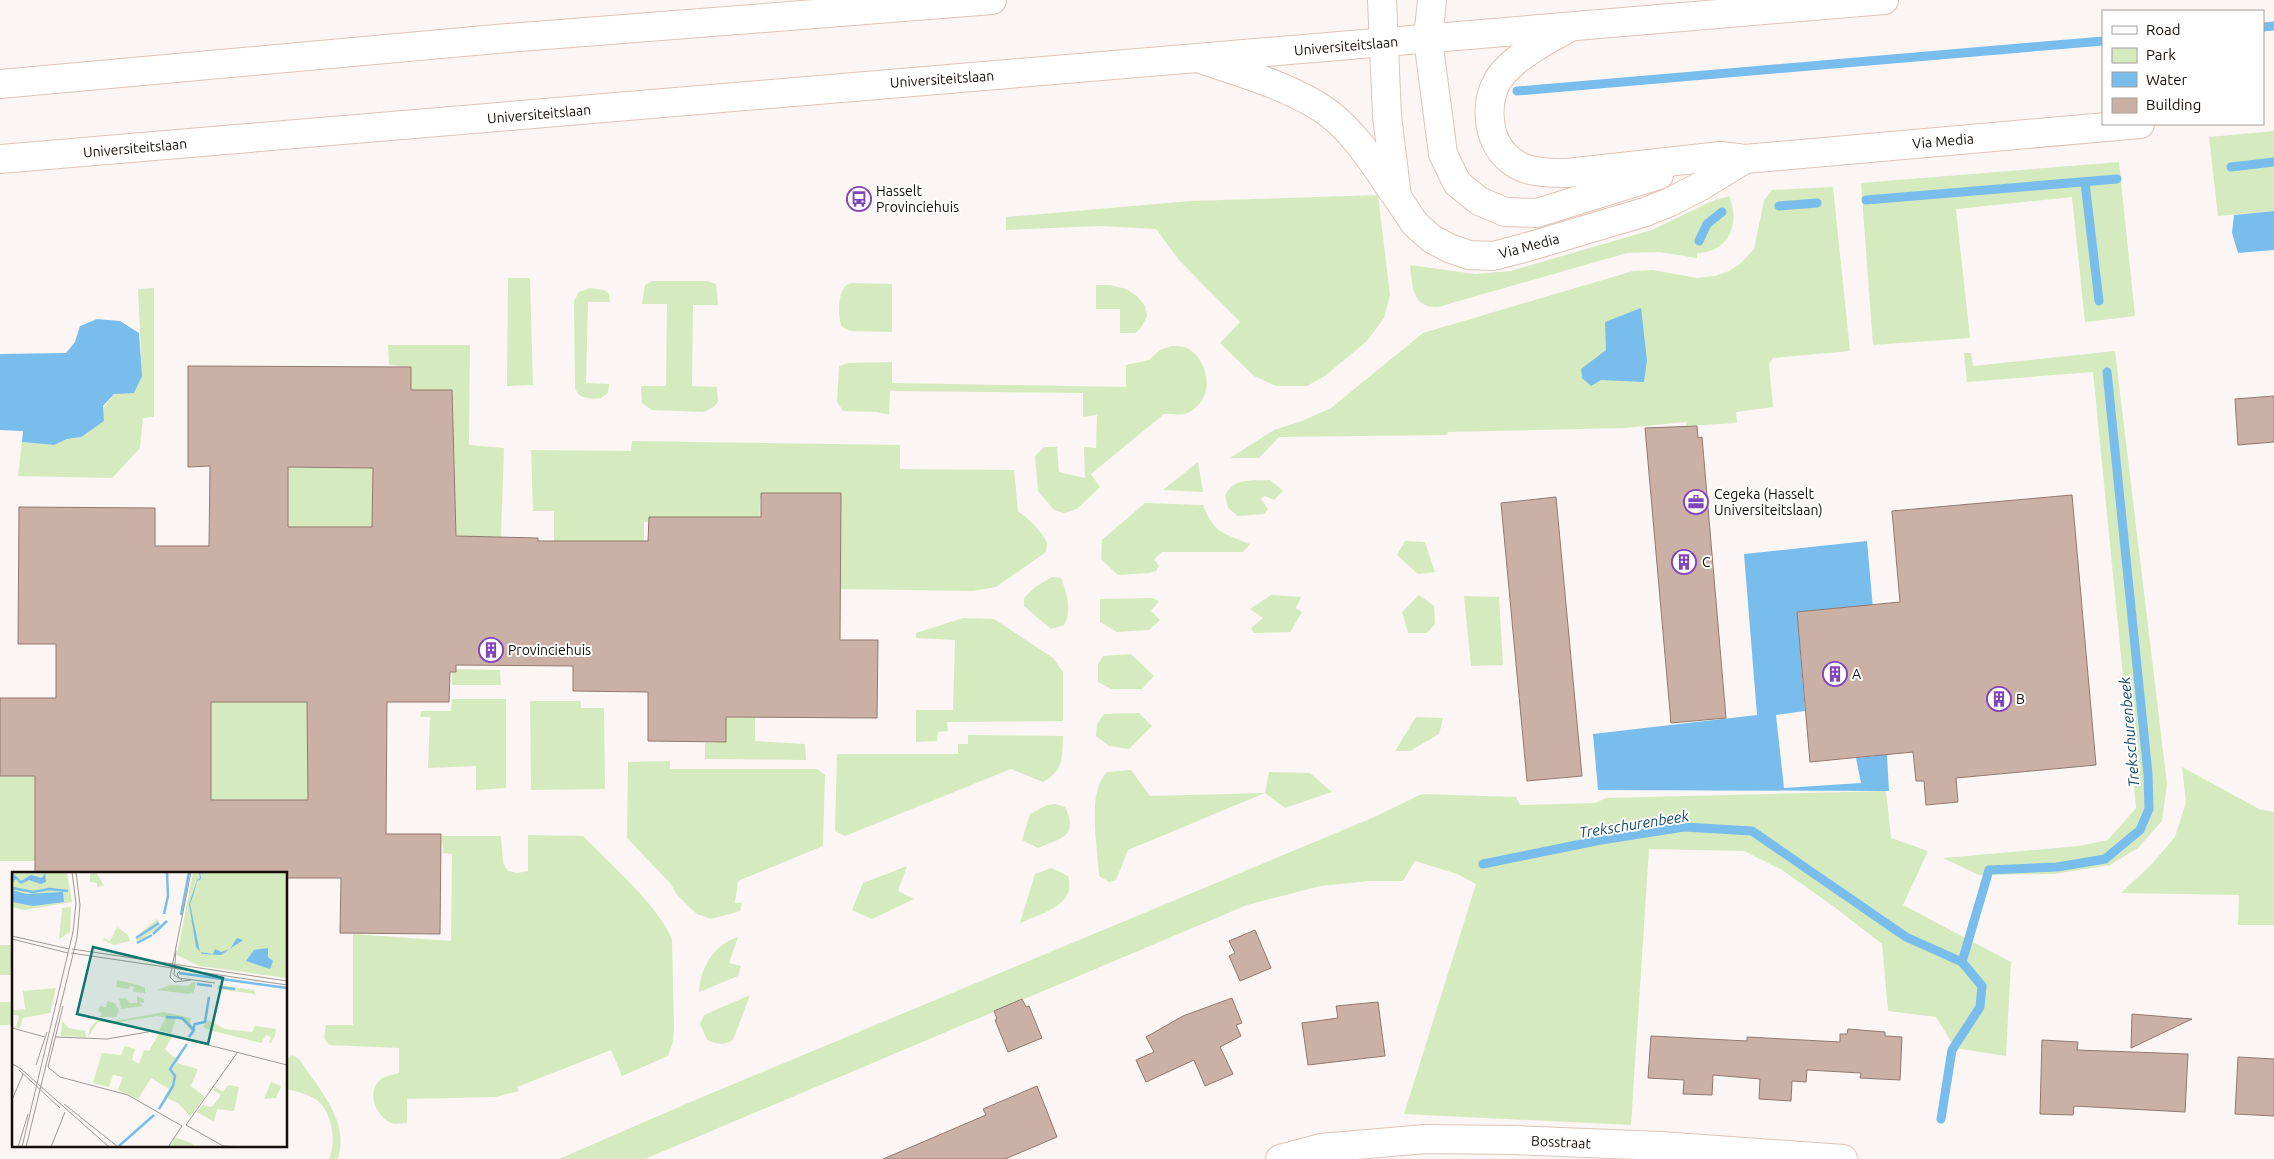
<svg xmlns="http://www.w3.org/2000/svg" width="2274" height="1159" viewBox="0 0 2274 1159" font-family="Ubuntu,sans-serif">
<rect width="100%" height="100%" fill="#fbf6f3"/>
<!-- green -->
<g fill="#d5eabe">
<path d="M2274,131V211L2218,216L2209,137Z"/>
<path d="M2119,162L2135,316L2085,322L2072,197L1956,209L1970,338L1873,345L1861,183Z"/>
<path d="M1833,187L1850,351L1773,358L1769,364L1773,407L1736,412L1737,423L1686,426V422L1626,428L1448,432L1447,435L1279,437L1259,458H1230L1274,430L1302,421L1331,408L1423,333L1633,271L1653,270L1697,278L1715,276L1729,271L1740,264L1754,249L1764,201L1772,190Z"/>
<path d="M1378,195L1390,295L1384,318L1367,341L1325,376L1307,386H1276L1254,376L1220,343L1240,322L1179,260L1156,229L1099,226L1006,230V217L1190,201Z"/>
<path d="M1729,196C1741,222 1729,253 1697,253V258L1659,252L1627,253L1438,307C1412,309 1412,284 1410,265L1475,274L1510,271L1652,230L1712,201Z"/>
<path d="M508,278H530L533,385L507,386Z"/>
<path d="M652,281H707L716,284L718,305H693L692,386L717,387L718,401L714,407L704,412L652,410L642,403L641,386H666L667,304H642L645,285Z"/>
<path d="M851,283L892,284V332L850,331L842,327C837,317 837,286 851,283Z"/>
<path d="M1096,285H1110L1126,289L1137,296L1145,306L1147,316L1141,328L1135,333H1120V309H1096Z"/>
<path d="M154,288V417L143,418L140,448L112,478L18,476L22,442L54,445L67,439L81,437L114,394L141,353L138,289Z"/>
<path d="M590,288L604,290L609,294L610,302H588L586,383L609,384L608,393L601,398C591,399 579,400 575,388L574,301L579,292Z"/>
<path d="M388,345H470L469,445L504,448L500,566H457L452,391L411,390V367L389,365Z"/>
<path d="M1171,346C1176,346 1182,346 1187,348C1208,359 1215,394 1194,409C1191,411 1187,414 1184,414C1178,415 1170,414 1164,414L1091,474L1100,487L1077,509L1064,513L1054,510L1038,491L1035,456L1044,447H1057L1059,472L1085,478L1084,447L1096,448L1097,415L1083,417V393L890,391L889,415L877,412L843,411L837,402L839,366L848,363L892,362V383L1126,387V365L1149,360L1160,350Z"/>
<path d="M2115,351L2167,784L2162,821L2138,848L2110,865L2054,874L1979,875L1943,858L2079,846L2108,840L2136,808L2093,372L1967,382L1964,353H1971L1973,366Z"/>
<path d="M632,441L900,445V469L1014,470L1018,512C1025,514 1045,535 1047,543C1047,544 1046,551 1046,552L996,587L973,591L840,589L841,499L760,498L759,558L725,523L644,522V549H554V511H533L531,450L631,451Z"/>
<path d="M1198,462L1203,492L1163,490Z"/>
<path d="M288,467L373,468L372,527H288Z"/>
<path d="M1270,480L1283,491L1274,500L1265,496L1261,499L1268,509L1264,514L1238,516L1228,508L1225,495C1235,477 1251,481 1270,480Z"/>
<path d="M1145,503L1203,505C1214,534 1224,533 1250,544L1243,552H1162L1154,559L1159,566L1156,571L1149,573L1118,575L1101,559L1102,540Z"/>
<path d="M1405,541L1425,542L1435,572L1418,574L1397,555Z"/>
<path d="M1052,577L1061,578C1067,592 1072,612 1064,625L1051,629L1024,606V598L1035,587Z"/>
<path d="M1271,595L1301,597L1296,608L1302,612L1290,632L1254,633L1251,628L1263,618L1250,609Z"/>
<path d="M1419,595L1434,606L1435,624L1427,633H1408L1402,612Z"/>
<path d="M1464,596L1499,597L1503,665L1471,666Z"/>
<path d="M1152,598L1159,601L1151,611L1160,620L1149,630L1117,632L1100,622V599Z"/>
<path d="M963,618L994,619L1053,658L1063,672V721L947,722L948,731L938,732L937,741L916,742V710H953L955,640L916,638V633Z"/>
<path d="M1131,654L1154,676L1142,689H1111L1098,682V664L1103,656Z"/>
<path d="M452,669L500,670L501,685H452Z"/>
<path d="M452,699H506V788L476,790V766L428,768L430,717H420L421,711H451Z"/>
<path d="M530,701H581V708H604L605,789L531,790Z"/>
<path d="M211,702H307L308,800H211Z"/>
<path d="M1139,713L1152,726L1129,749L1109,746L1096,736L1097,724L1104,714Z"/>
<path d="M726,717L755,718V741L805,744L806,760L705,759V743L726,742Z"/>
<path d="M1416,717L1443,718L1439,734L1410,751H1395Z"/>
<path d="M968,735L1063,736C1062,758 1064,770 1043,782L1011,769L845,836L835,831L837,754H958V744H968Z"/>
<path d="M670,761V769H817L825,775L823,846L738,881L735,903H742L740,911L711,919L697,914L678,896L670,883L627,838L628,762Z"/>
<path d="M2182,767L2259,809L2274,812V925H2238L2239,895L2121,893L2151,865L2175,837L2186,802Z"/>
<path d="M1131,770L1150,796L1265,793L1269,772L1310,773L1332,792L1285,808L1265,793L1128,850L1116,880L1109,882L1099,876C1098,848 1086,792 1107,772Z"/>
<rect x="0" y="776" width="35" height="85"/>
<path d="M1886,791L1891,838L1928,851L1903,905L2011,962L2006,1056L1955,1048L1936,1017L1888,1011L1882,944L1833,906L1782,870L1744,851L1649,849L1631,1125L1404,1114L1476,884L1457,874L1415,861L1403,881H1370L1320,886L1247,905L645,1159H559L688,1103L1372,818L1422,794L1516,797L1520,805L1595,803L1606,798Z"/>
<path d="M1056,804L1065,807C1079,836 1062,838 1038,848L1022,840L1030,814L1047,805Z"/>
<path d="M528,835L583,836C608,862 661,908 672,940L674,1028L673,1042L668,1056L622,1076L611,1050L517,1087L519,1091L496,1097L407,1099V1123C403,1123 398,1124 395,1124C379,1121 366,1096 378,1082C383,1076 392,1075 399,1073V1048L329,1045L324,1038L326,1025H353V934L451,941L452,854L443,853L442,836H501L503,863L508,871L517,873L528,871Z"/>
<path d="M907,866L898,891L914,899L872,919L852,910L863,883Z"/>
<path d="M1052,868L1068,876C1077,906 1041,913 1020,923L1035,874Z"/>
<path d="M738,937L729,963L741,966L738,976L699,992C701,966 714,945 738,937Z"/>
<rect x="0" y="945" width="14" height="30"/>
<path d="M750,995L733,1040C723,1046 717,1044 707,1040L700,1024L704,1015Z"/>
<rect x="0" y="1002" width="14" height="23"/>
<path d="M292,1055L299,1059C319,1090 350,1120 338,1159H329C336,1144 333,1119 322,1105C314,1095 298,1092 286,1089V1060Z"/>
</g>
<!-- water -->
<g fill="#79bdec">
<path d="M2274,211V250L2238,253L2232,233L2234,215Z"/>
<path d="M1641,308L1647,360L1644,382L1601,380L1591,386L1582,378L1581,369L1606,350L1605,322Z"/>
<path d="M97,319L120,321L139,333L142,376L134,393L114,394L103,406L104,421L81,437L67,439L54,445L22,442L23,431L0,430V354L66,353L75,342L80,326Z"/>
<path d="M1867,541L1873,609L1863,606L1797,612L1805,711L1776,715L1784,788L1861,783L1856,758L1876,756L1875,740L1886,738L1889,791L1598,790L1593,734L1757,715L1744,554Z"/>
</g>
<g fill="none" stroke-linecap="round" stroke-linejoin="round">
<!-- stream -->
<g stroke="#79bdec" stroke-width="9">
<path d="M2263,27L2274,26"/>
<path d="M1517,91L2103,41"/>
<path d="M2231,167L2274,162"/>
<path d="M2085,183L2099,301"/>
<path d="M1866,200L2117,179"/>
<path d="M1779,206L1817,203"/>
<path d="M1699,241L1707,224L1722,212"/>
<path d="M1483,864L1601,840L1684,827L1752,831L1906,937L1962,962L1982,986L1980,1007L1952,1050L1941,1119"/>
<path d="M1962,962L1989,870L2057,867L2105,859L2140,830L2149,809L2148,774L2107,372"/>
</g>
</g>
<!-- building -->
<g fill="#cbb1a5" stroke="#92796f" fill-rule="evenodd">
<path d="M188,366L411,367V390H452L456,536L538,538V541H648L649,517H761V493H841L840,640H878L877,718L726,717V742L648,741V692L573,691V666L456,665V672H450L449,702H387L386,834H441L440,934L340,933L341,878H286V873H35V776H0V698H56V644H18L19,507L155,508V546H209L210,466L188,467ZM288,467L373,468L372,527H288ZM211,702H307L308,800H211Z"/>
<path d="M2274,396V442L2238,445L2235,399Z"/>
<path d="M1697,426L1698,438L1702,437L1726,718L1671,723L1645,428Z"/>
<path d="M2072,495L2096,765L1956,778L1958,802L1926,805L1924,781H1916L1913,752L1810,762L1797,612L1900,602L1892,511Z"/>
<path d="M1556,497L1582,776L1527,781L1501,503Z"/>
<path d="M1255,930L1271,968L1240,981L1229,956L1235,953L1229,941Z"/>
<path d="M1232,998L1242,1023L1236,1025L1241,1036L1220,1047L1233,1074L1205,1086L1194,1060L1146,1082L1136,1060L1154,1052L1146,1037L1183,1016Z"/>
<path d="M1022,999L1026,1007L1029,1006L1042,1038L1008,1052L995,1020L997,1019L994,1011Z"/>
<path d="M1378,1002L1385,1056L1308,1065L1302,1023L1338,1018L1336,1006Z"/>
<path d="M2132,1014L2192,1019L2131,1048Z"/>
<path d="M1848,1029L1885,1032V1036L1902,1037L1900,1080L1860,1078L1861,1073L1807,1070L1806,1082L1792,1081L1791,1101L1759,1099L1760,1079L1713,1075L1712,1095L1683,1094L1684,1080L1648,1078L1651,1036L1747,1041V1037L1840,1042V1034H1847Z"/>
<path d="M2042,1040L2078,1042L2077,1050L2188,1054L2185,1112L2074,1106L2073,1115L2040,1114Z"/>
<path d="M2238,1057L2274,1059V1116L2235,1114Z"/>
<path d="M1037,1086L1057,1137L1005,1159H883L986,1115L983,1109Z"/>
</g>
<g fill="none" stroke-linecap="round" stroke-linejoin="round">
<defs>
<g id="minor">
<path d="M1382,0L1387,116L1397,197L1415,224L1432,239L1449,248L1469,255L1493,256L1524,248L1645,212L1670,202L1701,186L1745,159"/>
<path d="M1432,0L1428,39L1443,154L1457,183L1479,201L1505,212L1537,213L1659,175"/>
<path d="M1570,27C1548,40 1521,53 1504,72C1483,95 1485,139 1509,159C1524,173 1548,173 1567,173L1721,156L1745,159L2140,124"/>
<path d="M1201,59C1241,73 1282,84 1318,106C1349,124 1374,163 1393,192"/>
<path d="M1280,1159L1321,1148L1426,1139L1513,1140L1661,1146L1843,1159"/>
</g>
<g id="trunk">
<path d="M0,84L496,39L992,0"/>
<path d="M0,159L1884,0"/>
</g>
</defs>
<!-- minor casing -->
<use href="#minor" stroke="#dfc4b8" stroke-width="30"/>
<!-- trunk casing -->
<use href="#trunk" stroke="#dfc4b8" stroke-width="30"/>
<!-- minor -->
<use href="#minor" stroke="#fff" stroke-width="28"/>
<!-- trunk -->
<use href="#trunk" stroke="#fff" stroke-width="28"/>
</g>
<!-- icons -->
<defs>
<symbol id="bus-ring" viewBox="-11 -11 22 22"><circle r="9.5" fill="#fff" stroke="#8244b9" stroke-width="1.5"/><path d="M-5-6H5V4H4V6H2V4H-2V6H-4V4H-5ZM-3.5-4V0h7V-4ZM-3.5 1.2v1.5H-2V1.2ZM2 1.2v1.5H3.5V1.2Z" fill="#8244b9"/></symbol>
<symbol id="office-ring" viewBox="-11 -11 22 22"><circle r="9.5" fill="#fff" stroke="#8244b9" stroke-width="1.5"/><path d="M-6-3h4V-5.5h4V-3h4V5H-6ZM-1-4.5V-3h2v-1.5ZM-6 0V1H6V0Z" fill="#8244b9"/></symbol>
<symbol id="building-ring" viewBox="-11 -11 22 22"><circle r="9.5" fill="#fff" stroke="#8244b9" stroke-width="1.5"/><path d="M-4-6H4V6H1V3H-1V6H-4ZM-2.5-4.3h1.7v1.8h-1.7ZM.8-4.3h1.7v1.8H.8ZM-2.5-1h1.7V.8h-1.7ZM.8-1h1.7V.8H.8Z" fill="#8244b9"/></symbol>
</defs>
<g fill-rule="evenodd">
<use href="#bus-ring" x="845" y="185" width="28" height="28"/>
<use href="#office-ring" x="1682" y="488" width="28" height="28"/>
<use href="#building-ring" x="1670" y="548" width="28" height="28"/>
<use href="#building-ring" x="477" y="636" width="28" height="28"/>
<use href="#building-ring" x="1821" y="660" width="28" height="28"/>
<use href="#building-ring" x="1985" y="685" width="28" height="28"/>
</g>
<g text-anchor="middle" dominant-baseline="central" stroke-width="4" stroke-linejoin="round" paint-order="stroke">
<!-- street labels -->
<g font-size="14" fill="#160d09" stroke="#fff">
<text transform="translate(1346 46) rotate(-5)">Universiteitslaan</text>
<text transform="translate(942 79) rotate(-4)">Universiteitslaan</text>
<text transform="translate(539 114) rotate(-5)">Universiteitslaan</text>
<text transform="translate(1943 141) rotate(-5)">Via Media</text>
<text transform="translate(135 148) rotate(-5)">Universiteitslaan</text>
<text transform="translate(1529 246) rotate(-15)">Via Media</text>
<text transform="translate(1561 1142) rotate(3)">Bosstraat</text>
</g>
<!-- poi labels -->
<g font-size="14" fill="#160d09" stroke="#fff" text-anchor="start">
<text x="876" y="191">Hasselt<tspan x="876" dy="16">Provinciehuis</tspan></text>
<text x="1714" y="494">Cegeka (Hasselt<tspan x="1714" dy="16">Universiteitslaan)</tspan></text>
<text x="1702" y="562">C</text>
<text x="508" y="650">Provinciehuis</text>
<text x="1852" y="674">A</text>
<text x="2016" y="699">B</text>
</g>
<!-- water labels -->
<g font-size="15" font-style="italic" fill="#184c6c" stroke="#fff">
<text transform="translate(2129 732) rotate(-95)">Trekschurenbeek</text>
<text transform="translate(1634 824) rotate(-9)">Trekschurenbeek</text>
</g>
</g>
<!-- overview -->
<g transform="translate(12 872)">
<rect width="275" height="275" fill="#fbf6f3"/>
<path d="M0,0H55L60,30L12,38L0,35ZM78,0H84L92,14L85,15V11L78,10ZM181,0H275V106L187,94L165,83ZM59,35L58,60L47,67L50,36ZM145,47L147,50L142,54L147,51L149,54L125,71L124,67L130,63L124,65ZM105,55L116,63L118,69L102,73L91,68L92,66L98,69ZM105,108L126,113L133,116V121L121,120L122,115L118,114L117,117L104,115ZM180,110H184L182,120L177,122L145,118L158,113L176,114ZM206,113L242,118L244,125L242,122L205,117ZM44,116L38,141L11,146L8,156L4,155L7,144L0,142V133L2,138L13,137L11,119ZM125,124L132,127V131L127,130L131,134L109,137L107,127L113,126L118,131H125ZM95,129L103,131L107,138L105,145H88L90,141L86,139L88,134L94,135ZM152,140L179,146L178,153L183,157L182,163L172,149L164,146L159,162L147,158L154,146L145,144L101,151L86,150L76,165L78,156L86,147L97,150ZM196,148L213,157L240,160L243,154L264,157L263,164L259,171L257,170L259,165L254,163L249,171L197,158L191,155ZM50,149L57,156L73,159L74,165L49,164ZM147,161L160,165L153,177L159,183L164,186L172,178L165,191L186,197L179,214L193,225L178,244L166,231L153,225L157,217L139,206L126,227L106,218L111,205L101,203L97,215L81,211L90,181L109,183L113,174L123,177L120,188L127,192L132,178L137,179ZM259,210L269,214L264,226L252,227ZM216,213L227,215L222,239L205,237L202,250L185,240L190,233L200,235L209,223L201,218L203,215L211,220ZM163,265L179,271L183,274L157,275Z" fill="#d5eabe"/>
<path d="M0,0L9,9L19,3L30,6L33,1L34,10L29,12L17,8L9,12L4,7L0,11ZM187,0L193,2L188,1L189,5V7L185,9L181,24L178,32L188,80L201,82L203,77L209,80L218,77L225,66L231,68L209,83L190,82L184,75L177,32L185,8L188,6ZM0,18L14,22L51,20L52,30L21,34L0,30ZM256,76V85L261,89L258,97L234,89L242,78Z" fill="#79bdec"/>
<path fill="none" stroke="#79bdec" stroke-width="2.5" d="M0,16L21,20L37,17L56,19M152,42L156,24L155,0M169,43L177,0M141,62L155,49M124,66L147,51M125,71L140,63M167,101L275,116M185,112L200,114M207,115L223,117M154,145L170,146L182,158L177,165M181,157L183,152L193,150L197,125M147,237L161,214L163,204L158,197L175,172M107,274L142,243"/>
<path fill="none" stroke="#9f9995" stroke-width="1" d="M0,64L57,77M0,67L56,81M60,77L275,109M164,78L162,103L170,108M59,81L275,113M168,99L165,102L167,106L203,111M179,108L163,110L158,105L179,0M0,156L33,165M44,165L95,167L141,159L275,193M0,192L8,196L97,275M24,193L35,160M36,195L48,205L116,223L170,254M36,195L51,134M7,198L48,236M0,228L11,202M52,232L106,275M174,253L225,181M174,253L213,275M211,274L238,275M6,275L16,242M10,275L61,60L64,31L60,0M14,275L65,66L68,33L64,0M39,275L53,240M156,275L170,254"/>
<path fill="#0f766e" fill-opacity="0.15" stroke="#0f766e" stroke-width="2.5" d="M81,75L211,106L196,172L65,142Z"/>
<rect width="275" height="275" fill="none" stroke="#160d09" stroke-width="2.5"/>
</g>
<!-- legend -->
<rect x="2102" y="10" width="162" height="115" fill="#ffffff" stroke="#a29e9d"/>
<rect x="2112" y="26" width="25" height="8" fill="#ffffff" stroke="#a29e9d"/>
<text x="2146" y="35" font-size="15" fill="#160d09">Road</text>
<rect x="2112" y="48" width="25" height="15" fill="#d5eabe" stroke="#a29e9d"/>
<text x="2146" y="60" font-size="15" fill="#160d09">Park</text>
<rect x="2112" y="72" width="25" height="15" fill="#79bdec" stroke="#a29e9d"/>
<text x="2146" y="85" font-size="15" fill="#160d09">Water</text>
<rect x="2112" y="98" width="25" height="15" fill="#cbb1a5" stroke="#a29e9d"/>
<text x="2146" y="110" font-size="15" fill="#160d09">Building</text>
</svg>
